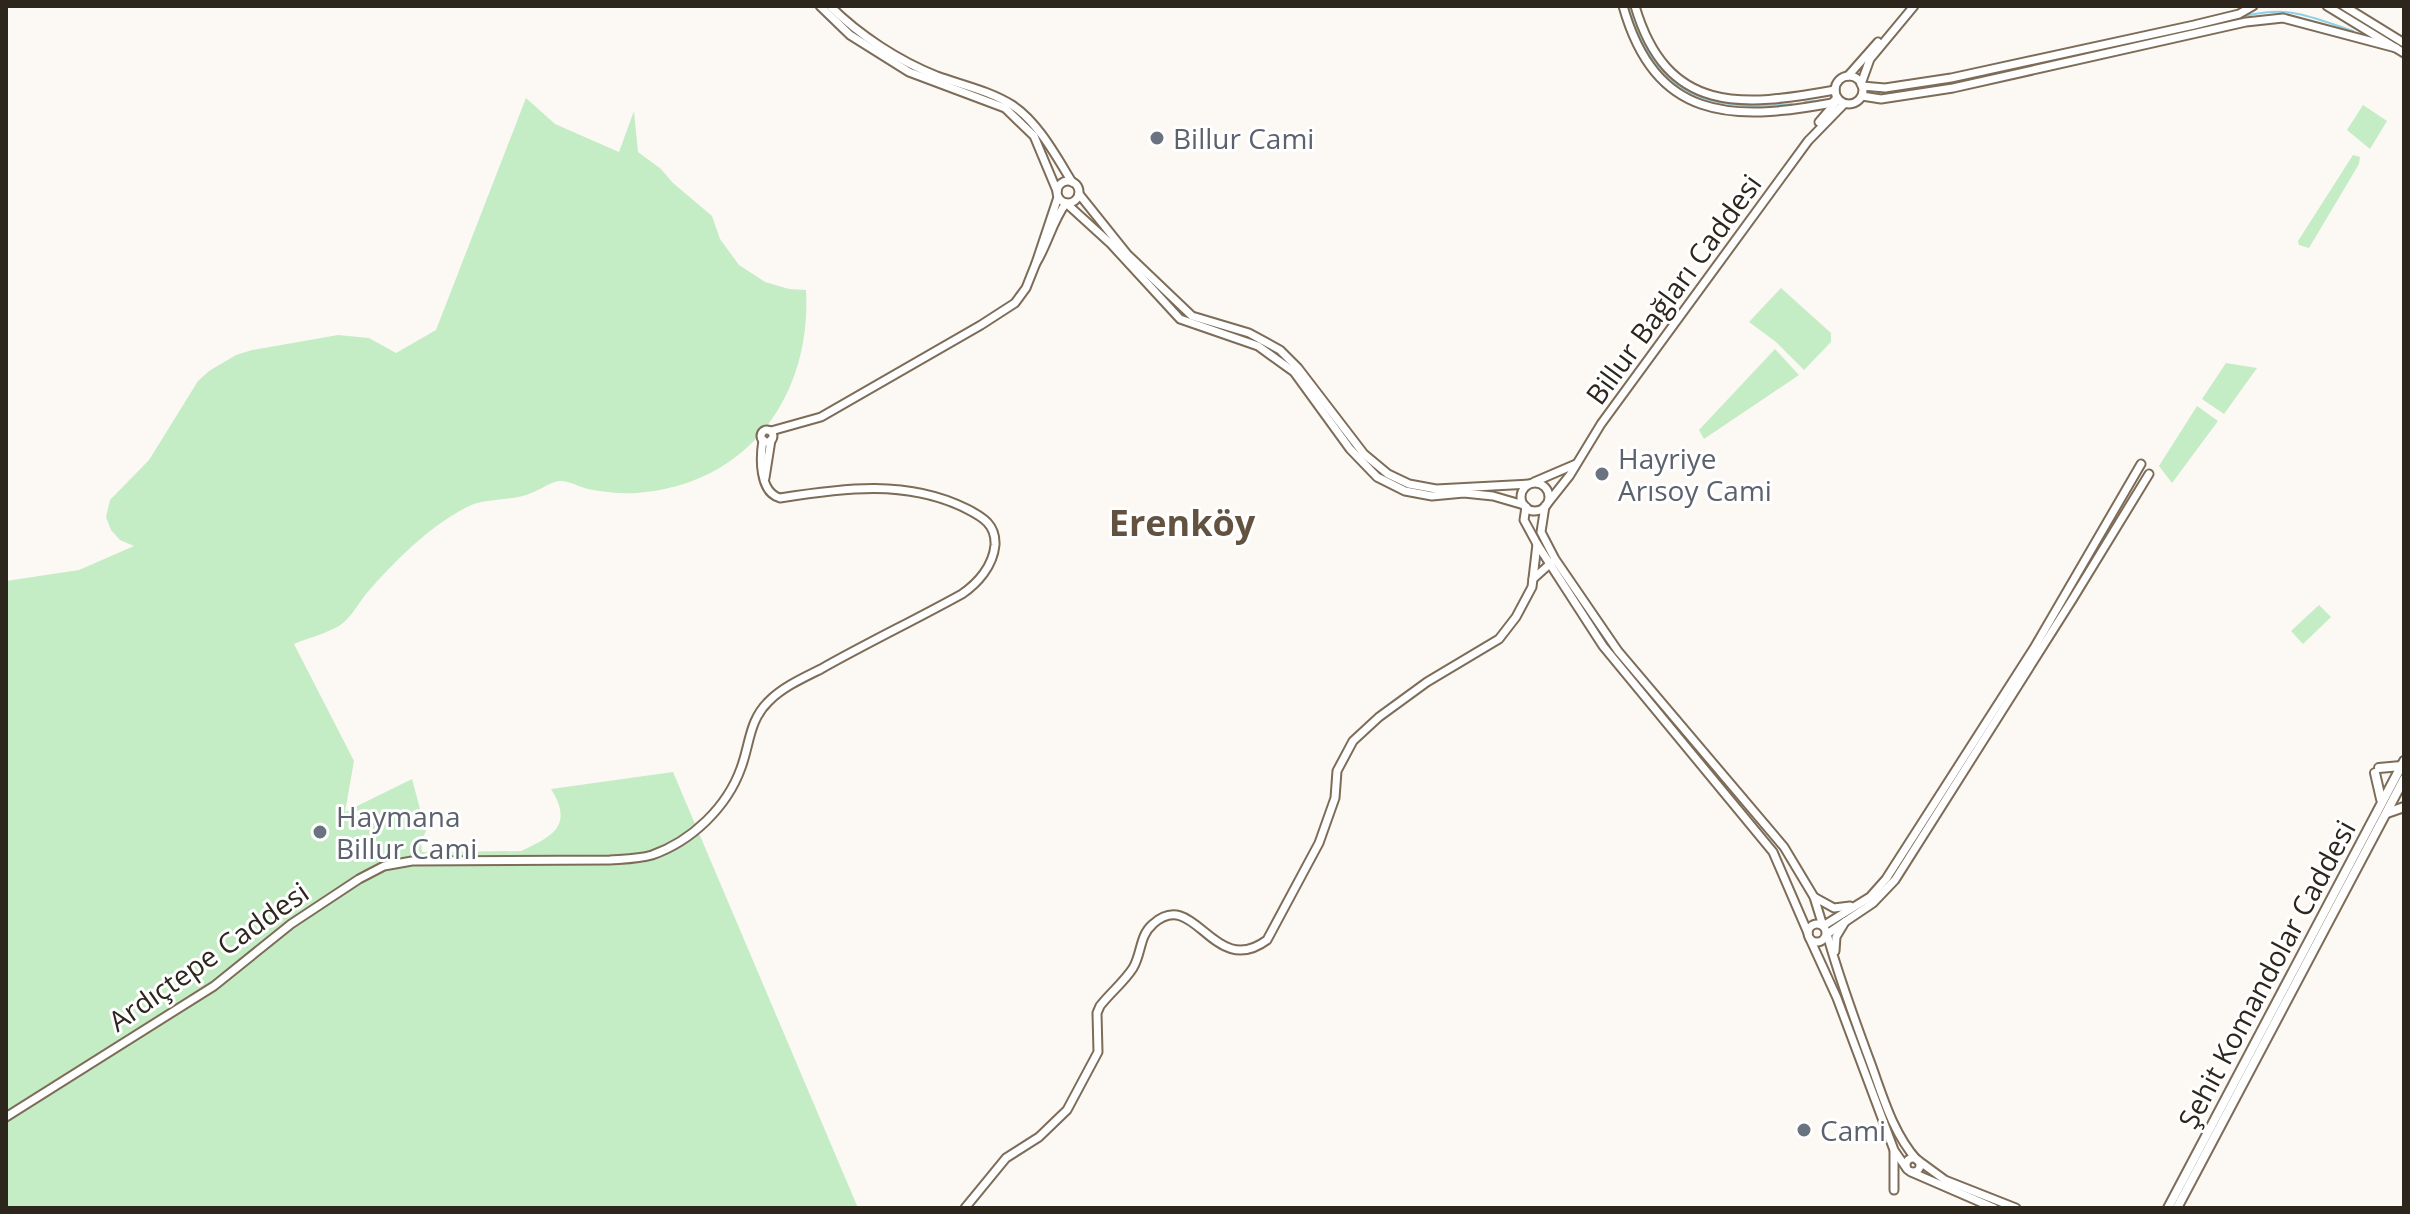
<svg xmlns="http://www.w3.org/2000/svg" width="2410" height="1214" viewBox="0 0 2410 1214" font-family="'Open Sans',sans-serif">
<rect width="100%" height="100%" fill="#fcf8f4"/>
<!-- green -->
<g fill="#c5edc5">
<path d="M526,98L555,124L619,152L634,111L638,152L661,169L673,183L712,216L720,239L739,265L765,282L789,289L806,290C812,397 746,486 636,493C620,494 603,492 588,489C580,487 567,480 559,481C548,483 537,492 526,495C506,501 485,498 467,507C428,527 394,562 366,594C358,604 350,619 339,626C325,634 308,638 294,644L354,761L345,812L412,779L426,831L421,841L422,852L521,851C550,837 575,827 551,789L673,772L858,1208H6V581L79,570L134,546L120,540L111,530L106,517L110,500L149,460L198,381L209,371L236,355L252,350L338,335L369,338L396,353L436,330Z"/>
<path d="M2363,105L2387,121L2370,149L2347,130Z"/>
<path d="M2353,155L2360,157L2359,164L2309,248L2299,245L2298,241Z"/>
<path d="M1781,288L1831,333V342L1804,370L1776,342L1749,322Z"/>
<path d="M1775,349L1799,375L1704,439L1699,430Z"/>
<path d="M2226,363L2257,368L2224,414L2202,399Z"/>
<path d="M2197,406L2218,421L2172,483L2159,466Z"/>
<path d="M2319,605L2331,617L2303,644L2291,631Z"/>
</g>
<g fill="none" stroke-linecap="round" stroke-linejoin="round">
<!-- stream -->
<g stroke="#8ed0e6" stroke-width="2">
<path d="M1628,6C1654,94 1707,113 1792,104"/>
<path d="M2200,27C2230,20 2262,8 2293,13C2313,16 2334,25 2353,31"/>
<path d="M1885,93L1958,81L2174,33"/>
<path d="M1805,102L1825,100"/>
</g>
<defs>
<g id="minor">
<path d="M820,6L850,35L909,72L1005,108L1034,136L1057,191"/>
<path d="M830,6C859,35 899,61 937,76C962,85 990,91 1012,105C1038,122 1056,156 1072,182"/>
<path d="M1623,6C1655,120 1731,122 1832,103L1837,98"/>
<path d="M1635,6C1667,115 1742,107 1835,90"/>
<path d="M2327,6L2404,53"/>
<path d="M2344,6L2404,43"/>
<circle cx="1849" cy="90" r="14"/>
<path d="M1848,76L1878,42"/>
<path d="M1861,84L1870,59L1914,6"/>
<path d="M1862,86L1885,88L1951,78L2194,25L2239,14L2253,6"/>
<path d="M1862,96L1881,99L1953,88L2246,22L2283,18L2396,48"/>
<path d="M1819,122L1837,101"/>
<circle cx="1068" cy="192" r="11"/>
<path d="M1079,194L1127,254L1192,316L1249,333L1280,350L1298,368L1364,454L1388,474L1409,484L1436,489L1529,484"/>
<path d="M1058,197L1036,263C1048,244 1052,222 1066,203L1111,244L1180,319L1258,346L1294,372L1350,449L1377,477L1405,491L1432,496L1464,493L1493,496L1524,505"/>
<circle cx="767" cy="436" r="6"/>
<path d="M771,431L821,417L981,325L1015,303L1026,288L1036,263"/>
<path d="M765,478L771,440"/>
<path d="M1534,482L1576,464"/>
<circle cx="1535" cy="497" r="14"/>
<path d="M1547,504L1570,475L1601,424L1808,141L1844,104"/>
<path d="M1545,506L1541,532L1555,559L1618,651L1784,847L1814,897L1823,926L1870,897L1886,879L2034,648L2141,464"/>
<path d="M1526,507L1524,520L1537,544L1603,646L1773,852L1808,933"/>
<path d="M1533,579L1552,562"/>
<path d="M1814,897L1834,908L1850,906"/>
<circle cx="1817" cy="933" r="9"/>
<path d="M1810,939L1837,998L1894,1150L1907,1169"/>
<path d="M1835,951L1836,937L1845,922"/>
<path d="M6,1117L214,986L291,924L359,879L384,866L412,861L610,860C624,859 639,859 652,855C692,841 727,807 741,768C750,744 749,720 769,701C783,687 803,678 821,669C867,643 915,620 962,594C978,583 993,566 995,545C996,525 983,517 967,509C908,479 843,488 780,498C759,492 760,458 763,440"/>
<circle cx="1913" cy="1165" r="7"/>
<path d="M1917,1160C1893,1133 1883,1097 1871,1064C1855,1021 1839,978 1827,934L1873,903L1895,880L2072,600L2149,474"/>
<path d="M1919,1161L1945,1180L2016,1208"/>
<path d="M1911,1172L1994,1208"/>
<path d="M1894,1190V1152"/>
<path d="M965,1208L1006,1158L1039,1137L1067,1110L1098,1052L1097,1013L1100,1006C1110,993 1124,982 1133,968C1142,953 1139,936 1153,924C1195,886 1213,980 1267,940L1319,843L1335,798L1337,771L1353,741L1379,717L1427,682L1499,639L1516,617L1532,587L1537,544"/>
</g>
<g id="major">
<path d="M2379,768L2401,766"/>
<path d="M2375,773L2381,799"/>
<path d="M2387,813L2404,807"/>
<path d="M2168,1208L2404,761"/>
<path d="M2177,1208L2404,779"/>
</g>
</defs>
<!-- minor casing -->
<use href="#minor" stroke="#7d6c58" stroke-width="11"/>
<!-- major casing -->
<use href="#major" stroke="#7d6c58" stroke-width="12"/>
<!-- minor -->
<use href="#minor" stroke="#fff" stroke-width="7"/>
<!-- major -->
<use href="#major" stroke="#fff" stroke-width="8"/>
</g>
<!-- markers -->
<g fill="#6b7280" stroke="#fff" stroke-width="3">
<circle cx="1157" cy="138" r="8"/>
<circle cx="1602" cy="474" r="8"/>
<circle cx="320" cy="832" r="8"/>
<circle cx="1804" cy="1130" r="8"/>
</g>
<g text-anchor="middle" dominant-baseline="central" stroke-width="6" stroke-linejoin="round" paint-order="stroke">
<!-- worship labels -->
<g font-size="28" fill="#5b616d" stroke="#fff" text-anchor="start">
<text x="1173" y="138">Billur Cami</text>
<text x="1618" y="458">Hayriye<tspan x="1618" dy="32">Arısoy Cami</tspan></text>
<text x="336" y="816">Haymana<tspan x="336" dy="32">Billur Cami</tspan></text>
<text x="1820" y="1130">Cami</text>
</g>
<!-- street labels -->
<g font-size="28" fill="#2d261d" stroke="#fff">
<text transform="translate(1673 289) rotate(-54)">Billur Bağları Caddesi</text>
<text transform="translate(208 956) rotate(-35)">Ardıçtepe Caddesi</text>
<text transform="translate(2266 974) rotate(-62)">Şehit Komandolar Caddesi</text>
</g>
<!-- district labels -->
<g font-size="36" font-weight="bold" fill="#635240" stroke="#fff">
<text x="1182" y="522">Erenköy</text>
</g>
</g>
<!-- border -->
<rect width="2410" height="1214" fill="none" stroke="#2d261d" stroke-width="16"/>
</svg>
